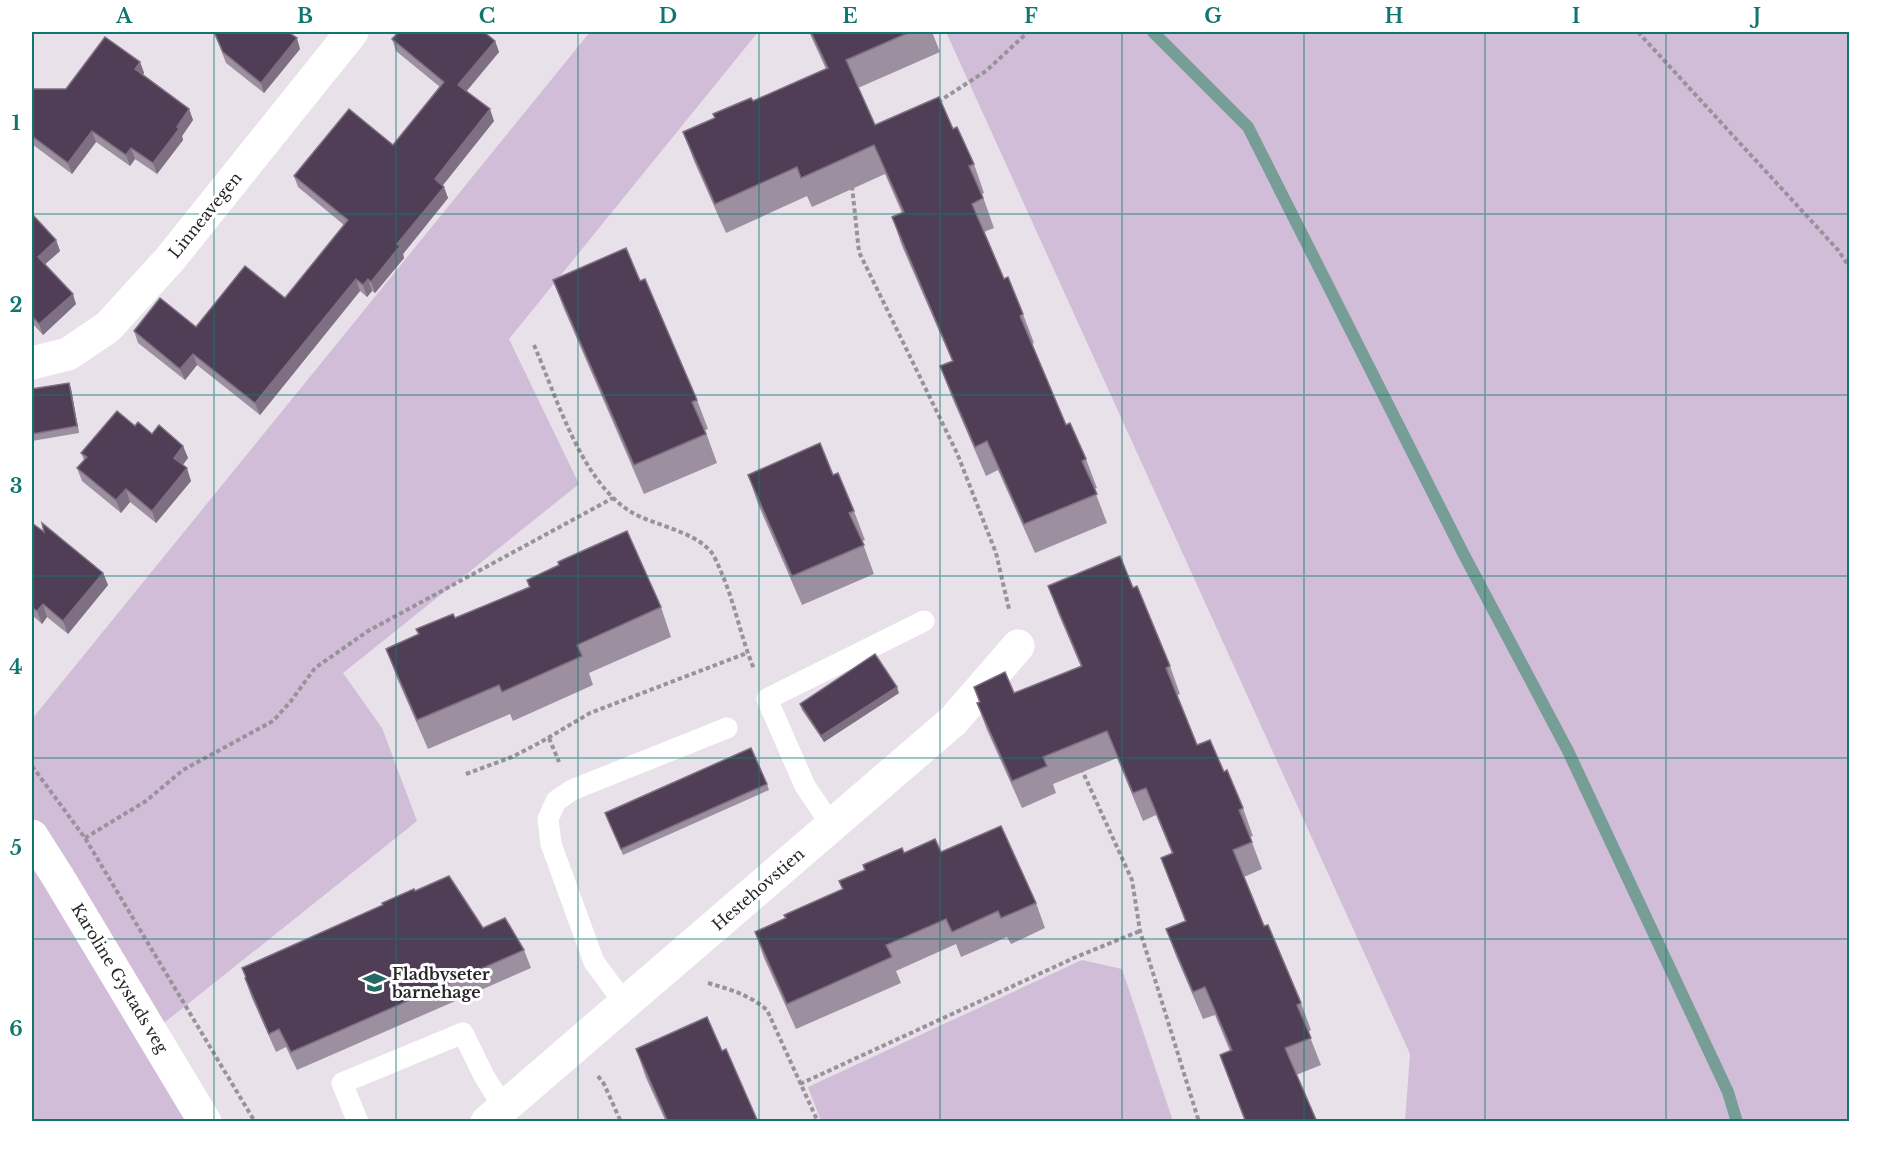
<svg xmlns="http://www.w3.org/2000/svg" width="1881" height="1153" viewBox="0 0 1881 1153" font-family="'Libre Baskerville',serif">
<rect width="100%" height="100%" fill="#e8e1ea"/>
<!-- green -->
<g fill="#d1bdd7">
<path d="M590,32H758L509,339L579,484L343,673L382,728L417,821L159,1027L214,1121H32V870L39,857L32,850V719Z"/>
<path d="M946,32H1849V1121H1405L1410,1054Z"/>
<path d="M1082,960L1122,969L1173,1121H821L808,1087Z"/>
</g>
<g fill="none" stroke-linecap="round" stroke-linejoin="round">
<!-- stream -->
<path stroke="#769e97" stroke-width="12" d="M1153,32L1248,127L1463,553L1568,751L1728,1092L1737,1122"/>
<!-- path -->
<g stroke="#98939a" stroke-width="4" stroke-dasharray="4.5 3" stroke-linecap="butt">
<path d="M1638,32L1838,250L1850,268"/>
<path d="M938,102L986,71L1028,32"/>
<path d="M852,186L859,252L957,453L996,553L1009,609"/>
<path d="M534,345C557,398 581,481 631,512C655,526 695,531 712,553C716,559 719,567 722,574C735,604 741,638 754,669"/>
<path d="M549,738L559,762"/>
<path d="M32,766L85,838L255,1122"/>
<path d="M1081,768L1132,880L1140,931L1199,1122"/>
<path d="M466,774L512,757L541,742L590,713L747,653"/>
<path d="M85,838L146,801L183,770L273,721L291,701L315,668L368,631L613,498"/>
<path d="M708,983C729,989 750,995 767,1010L818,1122"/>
<path d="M598,1076L604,1084L621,1122"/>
<path d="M800,1084L1076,957L1140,931"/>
</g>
<!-- service -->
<g stroke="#fff" stroke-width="21">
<path d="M832,826L805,786L767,699L924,621"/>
<path d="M625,1004L594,962L551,844L548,819L556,801L572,790L727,728"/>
<path d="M358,1122L342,1083L463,1033L484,1076L504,1108"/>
</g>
<!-- minor -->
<g stroke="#fff" stroke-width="33">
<path d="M32,363L68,354L108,327L170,259L352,32"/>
<path d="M487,1122L953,721L1018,646"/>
</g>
<!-- tertiary -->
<path stroke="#fff" stroke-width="33" d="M32,836L58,877L205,1122"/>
</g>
<!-- wall -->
<g fill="#9c90a0">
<path d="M214,32L300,49L264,93L226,63Z"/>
<path d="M809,32H932L940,52L858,88L875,125L953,129L974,164L984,193L982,194L994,228L984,232L1004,279L1023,314L1034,343L1032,344L1066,425L1086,459L1097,488L1094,489L1107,523L1035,553L998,470L986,476L951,395L940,366L952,361L902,246L892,217L902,213L885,174L812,207L807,196L726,233L694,161L683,132L826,69Z"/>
<path d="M392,39L495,41L499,52L467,91L494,121L443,185L448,198L403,254L404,258L375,293L372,291L367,297L360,291L260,415L197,365L185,380L138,343L134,331L196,327L285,298L344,225L298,187L294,176L393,145L440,87L396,51Z"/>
<path d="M140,62L144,73L142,75L189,109L193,120L182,136L183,140L157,174L135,159L130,166L96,142L72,174L32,144V89H66Z"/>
<path d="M32,214L56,240L60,251L45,264L76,304L43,335L32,323Z"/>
<path d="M553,280L640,281L697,400L708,429L705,430L717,463L644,494L564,309Z"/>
<path d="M69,383L71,389L79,433L32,441V389Z"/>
<path d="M135,426L152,434L183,446L188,458L183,465L191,481L156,523L130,502L121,513L82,481L77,468L84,460L81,453Z"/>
<path d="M748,475H833L854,511L865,540L862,541L874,574L802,605L758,504Z"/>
<path d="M32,523L103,573L108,585L68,634L47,617L42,624L32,615Z"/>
<path d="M527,580L661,607L671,637L589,673L593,685L513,721L510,714L428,749L397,678L386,649L455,618L529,587Z"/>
<path d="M1048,586L1133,588L1170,666L1180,694L1177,695L1197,745L1224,772L1243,808L1253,836L1250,837L1262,869L1244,877L1264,926L1301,1003L1311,1030L1308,1032L1321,1065L1296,1075L1317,1122H1245L1220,1055L1230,1051L1215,1015L1203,1019L1176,956L1166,929L1185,921L1161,858L1172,854L1156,815L1143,821L1117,758L1053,784L1056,793L1022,808L987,730L977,703L979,702L974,687L1014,693L1081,667L1058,613Z"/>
<path d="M899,693L824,742L802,710L800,704Z"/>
<path d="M767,784L769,790L623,855L605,813Z"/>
<path d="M941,852L1036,903L1045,928L1011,944L1007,937L961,957L956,944L896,971L901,983L796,1029L764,958L755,932L786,919L842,889L839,881L904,853Z"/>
<path d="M415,891L524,950L531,968L297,1070L286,1047L276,1052L251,996L245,978L246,977L242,968Z"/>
<path d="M636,1049L722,1051L758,1122H666L646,1078Z"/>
</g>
<!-- shaded-wall -->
<g fill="#7e6f82">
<path d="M297,38L300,49L264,93L261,83Z"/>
<path d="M495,41L499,52L462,96L458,85Z"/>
<path d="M140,62L144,73L139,80L135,69Z"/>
<path d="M189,109L193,120L182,136L183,140L157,174L153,163Z"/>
<path d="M490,109L494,121L439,190L435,179Z"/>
<path d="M92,131L96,142L72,174L68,163Z"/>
<path d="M131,148L135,159L130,166L126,155Z"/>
<path d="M444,187L448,198L403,254L404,258L375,293L371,282L397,244Z"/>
<path d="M56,240L60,251L42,267L38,257Z"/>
<path d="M356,279L360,291L260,415L255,403Z"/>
<path d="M368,279L372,291L367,297L363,285Z"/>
<path d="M73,294L76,304L43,335L39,324Z"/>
<path d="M193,354L197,365L185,380L180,369Z"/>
<path d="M69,383L71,389L79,433L77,426Z"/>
<path d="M183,446L188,458L178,470L174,458Z"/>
<path d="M187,468L191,481L156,523L152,511Z"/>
<path d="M126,489L130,502L121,513L116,500Z"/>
<path d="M103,573L108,585L68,634L63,621Z"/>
<path d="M43,604L47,617L42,624L37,611Z"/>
<path d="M897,687L899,693L824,742L821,736Z"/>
</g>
<!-- building -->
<g fill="#503e56" stroke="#7e6f82" stroke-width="1.5">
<path d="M214,32H288L297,38L261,83L223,52Z"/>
<path d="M399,32H484L495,41L458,85L490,109L435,179L444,187L397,244L400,246L371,282L368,279L363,285L356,279L255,403L193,354L180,369L134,331L160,298L196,327L245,266L285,298L348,220L294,176L349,109L393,145L444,82L392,39Z"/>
<path d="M811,32H910L846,60L875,125L939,97L953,129L957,127L974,164L969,166L983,198L972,204L1004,279L1008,277L1023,314L1020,316L1066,425L1070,423L1086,459L1082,461L1097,494L1024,524L987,441L975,447L940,366L953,361L892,217L904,212L874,145L801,178L797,167L715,204L683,132L715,118L713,114L751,98L753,101L828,68Z"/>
<path d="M105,37L140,62L135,69L189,109L177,127L179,129L153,163L131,148L126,155L92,131L68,163L32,136V89H66Z"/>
<path d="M32,214L56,240L38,257L73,294L39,324L32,316Z"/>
<path d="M626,248L640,281L645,279L697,400L692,402L706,434L634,465L553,280Z"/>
<path d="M69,383L77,426L32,434V389Z"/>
<path d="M117,411L135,426L138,422L152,434L159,425L183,446L174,458L187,468L152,511L126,489L116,500L77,468L87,457L81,453Z"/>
<path d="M820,443L833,475L838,473L854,511L849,513L864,545L792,576L748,475Z"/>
<path d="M32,523L44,532L42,523L103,573L63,621L43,604L37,611L32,607Z"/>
<path d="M627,531L661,607L577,645L582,656L502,692L499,685L417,720L386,649L419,634L416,629L453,614L455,618L530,587L527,580L559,565L558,562Z"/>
<path d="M1120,556L1133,588L1137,586L1170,666L1166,668L1197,745L1210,740L1224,772L1227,770L1243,808L1239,810L1252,842L1233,850L1264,926L1268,925L1301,1003L1297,1005L1311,1038L1285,1048L1317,1122H1246L1220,1055L1232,1050L1205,987L1193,992L1166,929L1186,921L1161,858L1173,853L1146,788L1133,793L1107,731L1043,757L1047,766L1012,781L977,703L980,702L974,687L1005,672L1014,693L1082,666L1048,586Z"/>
<path d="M875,654L897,687L821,736L800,704Z"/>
<path d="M751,748L767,784L621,849L605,813Z"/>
<path d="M1001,826L1036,903L1001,918L998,911L952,932L946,919L886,945L892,957L787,1004L755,932L786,918L784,915L843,889L839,881L865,870L863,865L902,848L904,853L935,839L941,852Z"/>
<path d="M449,876L483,928L505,918L524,950L291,1052L279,1029L269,1034L245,978L246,977L242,968L383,905L382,903L414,889L415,891Z"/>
<path d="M707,1017L722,1051L726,1049L758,1122H668L636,1049Z"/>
</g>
<!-- grid -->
<path fill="none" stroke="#0f766e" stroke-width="1.5" stroke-opacity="0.55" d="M214,32V1122M396,32V1122M578,32V1122M759,32V1122M940,32V1122M1122,32V1122M1304,32V1122M1485,32V1122M1666,32V1122M32,214H1850M32,395H1850M32,576H1850M32,758H1850M32,939H1850"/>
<!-- icons -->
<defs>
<symbol id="school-bare" viewBox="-9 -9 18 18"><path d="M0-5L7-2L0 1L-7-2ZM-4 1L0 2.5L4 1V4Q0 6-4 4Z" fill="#236b62" stroke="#fff" stroke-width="2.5" paint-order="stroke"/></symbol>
</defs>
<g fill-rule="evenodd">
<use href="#school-bare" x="358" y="966" width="33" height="33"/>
</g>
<g text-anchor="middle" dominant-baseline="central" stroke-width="6" stroke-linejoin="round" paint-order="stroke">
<!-- street labels -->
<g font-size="16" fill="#282629" stroke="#fff">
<text transform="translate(205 215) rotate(-51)">Linneavegen</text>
<text transform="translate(758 889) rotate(-41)">Hestehovstien</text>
<text transform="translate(120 978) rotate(59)">Karoline Gystads veg</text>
</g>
<!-- poi labels -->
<g font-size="16" font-weight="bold" fill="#282629" stroke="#fff" text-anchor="start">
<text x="392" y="974">Fladbyseter<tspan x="392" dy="18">barnehage</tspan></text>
</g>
</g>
<!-- border -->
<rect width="1881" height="1153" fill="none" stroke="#ffffff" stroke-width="66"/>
<rect x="33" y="33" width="1815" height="1087" fill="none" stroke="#0f766e" stroke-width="2"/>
<g font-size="20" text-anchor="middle" font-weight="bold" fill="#0f766e">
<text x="124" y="23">A</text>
<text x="305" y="23">B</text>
<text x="487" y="23">C</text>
<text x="668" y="23">D</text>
<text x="850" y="23">E</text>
<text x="1031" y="23">F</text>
<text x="1213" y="23">G</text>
<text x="1394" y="23">H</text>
<text x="1576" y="23">I</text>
<text x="1757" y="23">J</text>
<text x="16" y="130">1</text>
<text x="16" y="312">2</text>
<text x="16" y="493">3</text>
<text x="16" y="674">4</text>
<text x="16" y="855">5</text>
<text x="16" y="1036">6</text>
</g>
</svg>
